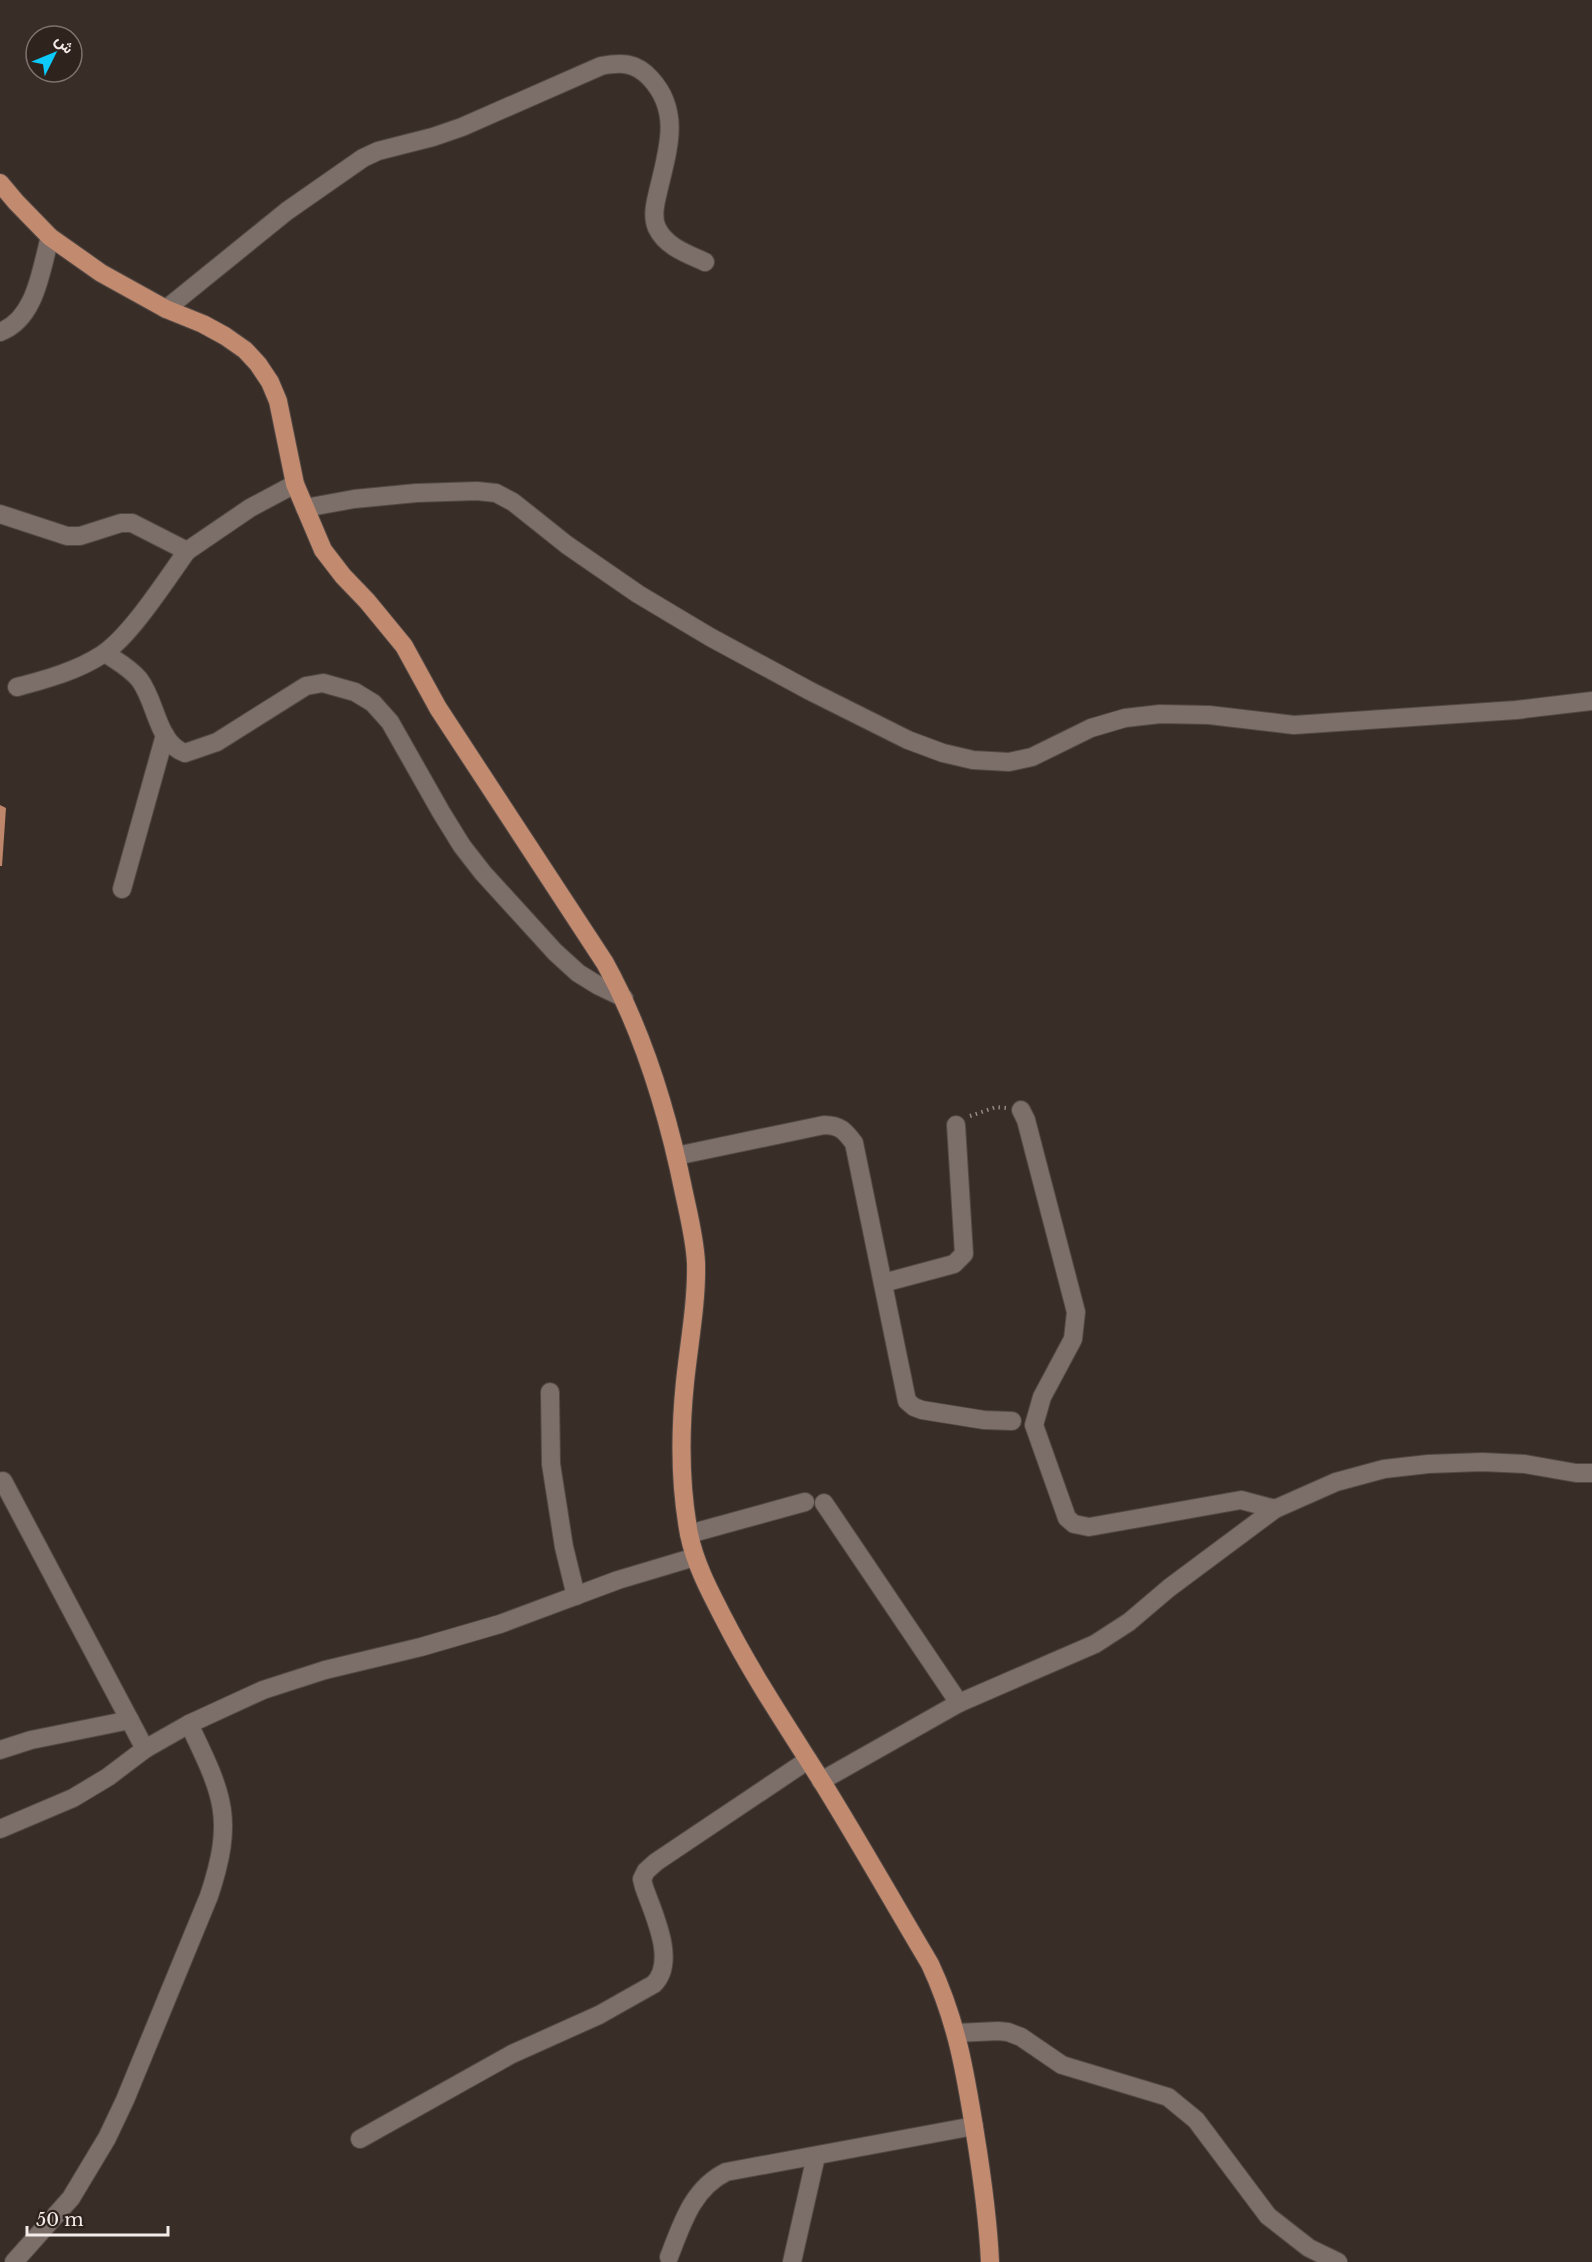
<svg xmlns="http://www.w3.org/2000/svg" width="1592" height="2262" viewBox="0 0 1592 2262" font-family="'Libre Baskerville',Vazirmatn,serif">
<rect width="100%" height="100%" fill="#392d28"/>
<!-- building -->
<path fill="#be866a" d="M0,805L6,808L2,866H0Z"/>
<g fill="none" stroke-linecap="round" stroke-linejoin="round">
<defs>
<g id="minor">
<path d="M166,309L287,211L363,158L378,151L433,137L462,127L601,66C621,62 636,62 651,79C682,113 667,152 658,192C655,204 652,217 657,228C666,247 688,254 705,262"/>
<path d="M0,332C36,319 41,269 50,237"/>
<path d="M305,508L354,499L416,493L477,491L496,493L513,502L567,545L638,594L710,637L810,691L908,740L943,753L973,760L1009,762L1032,757L1091,728L1125,718L1160,714L1209,715L1294,725L1516,710L1592,701"/>
<path d="M0,514L67,536H80L121,523H132L187,551L250,508L295,484"/>
<path d="M105,653C117,661 130,668 139,679C157,702 156,742 185,753L217,742L306,686L323,683L355,692L373,703L390,722L441,812L462,846L483,873L555,952L578,973L599,986L624,998"/>
<path d="M17,687C47,679 77,671 103,654C132,634 166,580 187,551"/>
<path d="M122,889L165,735"/>
<path d="M1021,1110L1026,1120L1076,1312L1073,1339L1042,1397L1034,1425L1067,1518L1074,1524L1089,1527L1241,1500L1275,1509"/>
<path d="M676,1156L824,1125C840,1125 845,1131 854,1143L907,1401L914,1407L922,1410L984,1420L1012,1421"/>
<path d="M883,1283L954,1264L964,1254L956,1125"/>
<path d="M550,1392L551,1464L564,1547L576,1596"/>
<path d="M3,1481L145,1749"/>
<path d="M824,1503L959,1703"/>
<path d="M689,1534L805,1502"/>
<path d="M0,1750L31,1740L130,1720"/>
<path d="M821,1781L959,1703L1095,1644L1129,1622L1169,1588L1275,1509L1336,1482L1384,1469L1428,1464L1482,1462L1525,1464L1576,1473H1592"/>
<path d="M0,1829L73,1798L108,1777L145,1749L189,1724L263,1690L325,1670L421,1647L500,1624L618,1580L695,1557"/>
<path d="M956,2033L998,2031L1008,2032L1021,2037L1062,2065L1168,2097L1196,2120L1268,2216L1309,2248L1338,2262"/>
<path d="M360,2139L512,2054L599,2015L654,1984C677,1961 653,1913 644,1887L642,1879L646,1871L656,1862L808,1760"/>
<path d="M669,2257C682,2224 692,2189 726,2172L974,2126"/>
<path d="M14,2262L71,2198L107,2138L125,2100L209,1896C235,1818 223,1795 189,1724"/>
<path d="M792,2262L816,2156"/>
</g>
<path id="major" d="M0,183L16,202L50,237L101,273L166,309L203,324L225,336L245,350L258,364L270,382L278,401L295,484L323,550L343,576L367,601L404,646L438,708L605,963C644,1034 668,1114 684,1193C689,1216 695,1240 696,1263C697,1302 689,1343 685,1382C680,1431 680,1486 689,1534C695,1564 710,1592 724,1619C752,1674 786,1725 819,1777C857,1838 893,1902 930,1964C957,2022 965,2071 975,2133C982,2176 988,2218 990,2262"/>
</defs>
<!-- minor casing -->
<use href="#minor" stroke="#534944" stroke-width="20"/>
<!-- major casing -->
<use href="#major" stroke="#534944" stroke-width="20"/>
<!-- path -->
<path stroke="#938985" stroke-width="4" stroke-dasharray="1.5 4.5" stroke-linecap="butt" d="M970,1116L996,1107L1006,1108"/>
<!-- minor -->
<use href="#minor" stroke="#7c6e68" stroke-width="18"/>
<!-- major -->
<use href="#major" stroke="#c28a6f" stroke-width="18"/>
</g>
<!-- north arrow -->
<g transform="translate(54 54) rotate(47)"><circle r="28" fill="#2f231e" stroke="#7e736f" stroke-width="1.5"/>
<path d="M0-4.5L10 22L0 15L-10 22Z" fill="#0dcafa"/>
<text y="-9" font-size="16" font-weight="bold" text-anchor="middle" fill="#f4ece8">ش</text>
</g>
<!-- scale -->
<path d="M27 2226v9h141v-9" fill="none" stroke="#f4ece8" stroke-width="3"/>
<text x="36" y="2226" font-size="18" fill="#f4ece8" stroke="#2f231e" stroke-width="4.5" paint-order="stroke">50 m</text>
</svg>
